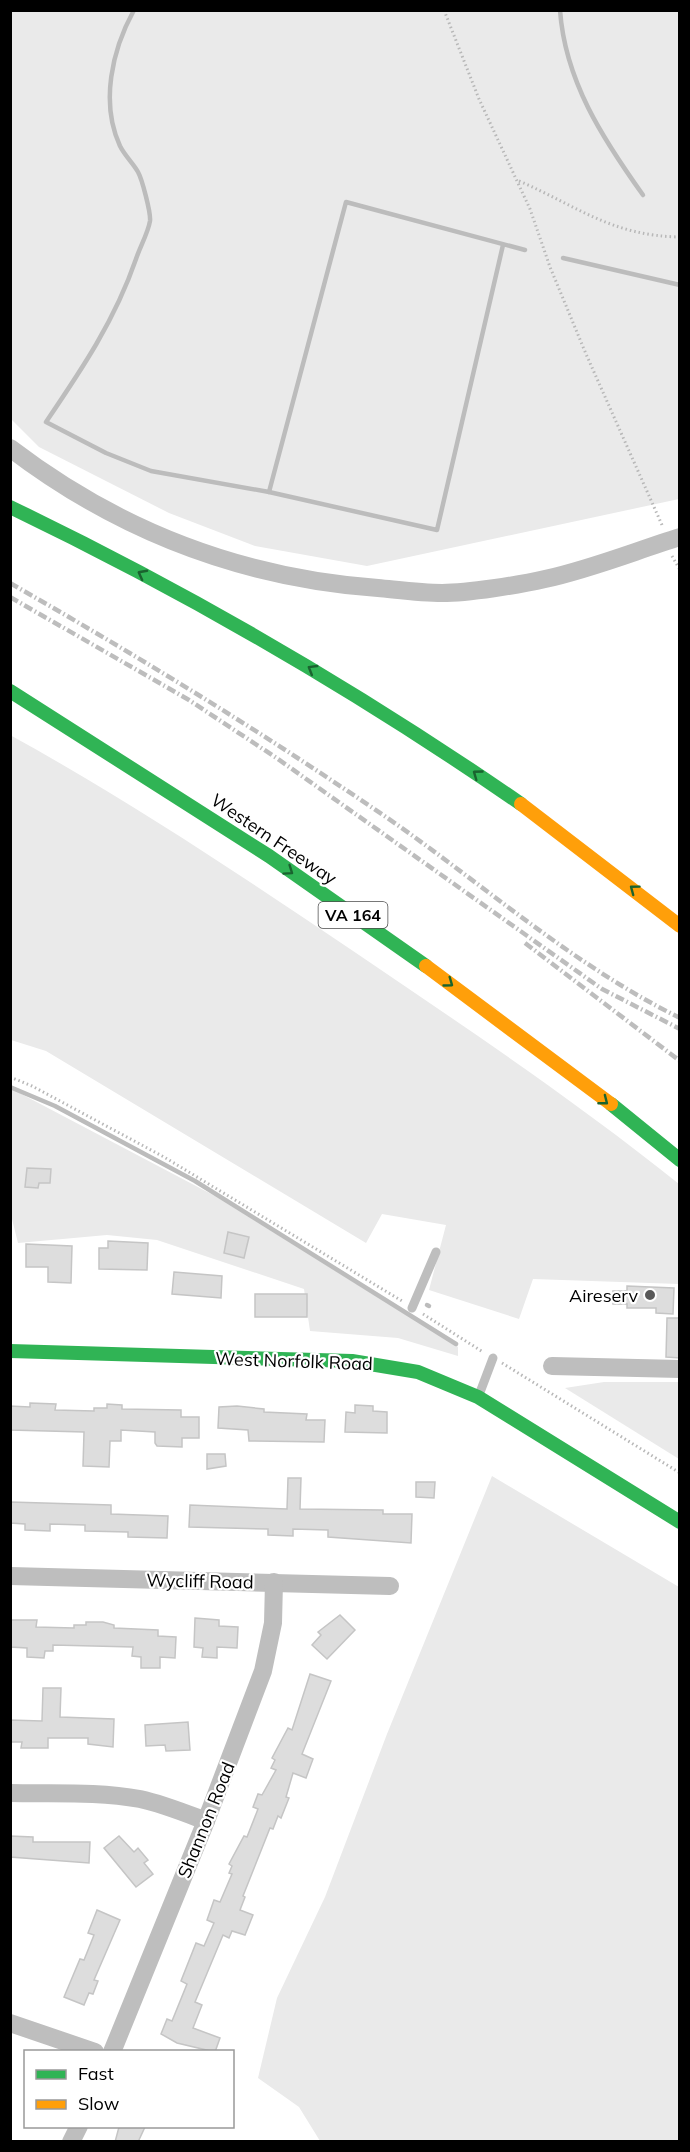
<svg xmlns="http://www.w3.org/2000/svg" width="690" height="2152" viewBox="0 0 690 2152" font-family="Mulish,sans-serif">
<rect width="100%" height="100%" fill="#fff"/>
<!-- green -->
<g fill="#eaeaea">
<path d="M10,11H679V499L367,566L255,546L169,513L39,447L11,419Z"/>
<path d="M10,735C130,801 245,878 359,955C468,1029 577,1102 679,1184V1284L533,1279L519,1319L429,1290L446,1225L382,1214L366,1243L46,1051L11,1040Z"/>
<path d="M10,1088L215,1196L458,1347V1356L398,1338L310,1331L304,1289L157,1240L107,1235L18,1243L11,1215Z"/>
<path d="M604,1382H679V1459L565,1388Z"/>
<path d="M492,1476L679,1587V2141H320L299,2107L258,2078L277,1998L325,1897L387,1734Z"/>
</g>
<g fill="none" stroke-linecap="round" stroke-linejoin="round">
<!-- stream -->
<g stroke="#bcbcbc" stroke-width="4.5">
<path d="M134,10C112,50 100,103 120,146C125,156 133,163 138,172C142,179 151,213 150,221C148,233 140,247 136,259C115,320 82,369 46,422L106,453L151,471L269,492L346,202L525,250"/>
<path d="M560,10C565,81 603,139 643,195"/>
<path d="M563,258L680,285"/>
<path d="M269,492L437,530L503,245"/>
<path d="M10,1087L55,1106L195,1181L456,1344"/>
<path d="M427,1305L429,1306"/>
</g>
</g>
<!-- building -->
<g fill="#ddd" stroke="#c5c5c5" stroke-width="1.5">
<path d="M27,1168L51,1169L50,1183H39L38,1188L25,1187Z"/>
<path d="M228,1232L249,1237L244,1258L224,1253Z"/>
<path d="M108,1241L148,1243L147,1270L99,1269V1248H108Z"/>
<path d="M26,1244L72,1246L71,1283L48,1282V1267H26Z"/>
<path d="M174,1272L222,1276L221,1298L172,1294Z"/>
<path d="M627,1286L674,1288L673,1314L656,1313V1308H627V1304H613V1291H627Z"/>
<rect x="255" y="1294" width="52" height="23"/>
<path d="M667,1318H680V1358L666,1357Z"/>
<path d="M30,1403L56,1404L55,1410L94,1411V1408H107V1404L122,1405V1409L181,1410V1417H199V1438H182V1447L157,1446L155,1443V1432L121,1430V1441H110L109,1467L83,1466L84,1432L10,1430V1406L30,1407Z"/>
<path d="M355,1405L373,1406V1411L387,1412V1433L345,1432L346,1412L355,1413Z"/>
<path d="M237,1406L264,1409V1412L307,1414L306,1420H325L324,1442L249,1441L248,1430L218,1428L219,1407Z"/>
<path d="M207,1454H225L226,1466L207,1469Z"/>
<path d="M288,1478H301L300,1509L383,1510V1514H412L411,1543L328,1537V1530L293,1529V1536L268,1535V1529L189,1527L190,1505L287,1509Z"/>
<path d="M416,1482H435L434,1498L416,1497Z"/>
<path d="M10,1502L111,1505V1514L168,1516L167,1538L128,1537V1532L85,1531V1525L50,1524V1531L25,1530V1524L10,1523Z"/>
<path d="M340,1615L355,1630L327,1659L312,1645L321,1635L318,1632Z"/>
<path d="M195,1618L219,1620V1626L238,1627L237,1648L217,1647V1658L202,1657L203,1648L194,1647Z"/>
<path d="M11,1620H37L36,1627L74,1628V1625H86V1622H103L114,1625V1628L158,1630V1636L176,1637L175,1658L160,1657V1668H141V1657L132,1656L133,1647L53,1645V1651H45L44,1658L27,1657V1648L10,1647Z"/>
<path d="M310,1674L331,1681L302,1754L313,1759L306,1778L293,1773L286,1797L289,1798L281,1818L278,1816L273,1829L270,1828L243,1896L245,1897L240,1910L253,1915L245,1935L232,1931L229,1938L223,1935L195,2002L202,2005L193,2028L220,2038L215,2052L177,2043L161,2034L167,2019L172,2021L187,1984L181,1981L196,1943L204,1946L214,1923L207,1920L214,1900L220,1902L232,1874L229,1873L232,1866L229,1864L244,1836L247,1837L258,1809L253,1807L258,1794L262,1795L276,1770L271,1768L275,1760L272,1758L288,1728L292,1730Z"/>
<path d="M43,1688H61L60,1717L114,1719L113,1747L88,1744V1738H48V1748H21L22,1742H10V1720L42,1721Z"/>
<path d="M188,1722L190,1750L166,1751L165,1745L146,1746L145,1725Z"/>
<path d="M10,1836L33,1837V1842H90L89,1863L10,1857Z"/>
<path d="M119,1836L134,1852L138,1848L148,1860L144,1863L153,1874L136,1887L104,1848Z"/>
<path d="M97,1910L120,1920L94,1980L98,1981L93,1994L89,1993L84,2005L64,1997L80,1959L84,1960L94,1935L88,1933Z"/>
<path d="M119,2127H145L138,2142H115Z"/>
</g>
<g fill="none" stroke-linecap="round" stroke-linejoin="round">
<!-- path -->
<g stroke="#b8b8b8" stroke-width="3" stroke-dasharray="1.5 3" stroke-linecap="butt">
<path d="M444,10L479,99L530,209L550,267L586,354L662,525"/>
<path d="M519,181C577,206 612,236 680,237"/>
<path d="M672,556L680,570"/>
<path d="M10,1077L32,1086L164,1157L402,1301"/>
<path d="M423,1314L483,1352"/>
<path d="M502,1363L680,1473"/>
</g>
<!-- lane -->
<g stroke="#bebebe" stroke-width="9">
<path d="M412,1308L436,1252"/>
<path d="M479,1395L493,1358"/>
</g>
<!-- street -->
<g stroke="#bebebe" stroke-width="18">
<path d="M10,448C120,532 241,578 378,588C399,590 421,593 442,593C468,593 519,585 545,579C591,569 635,551 680,537"/>
<path d="M552,1366L680,1369"/>
<path d="M10,1576L390,1586"/>
<path d="M10,1793C53,1794 98,1791 140,1799C163,1804 185,1813 206,1821"/>
<path d="M10,2023L95,2052"/>
<path d="M112,2052L206,1821L263,1671L273,1623L274,1582"/>
<path d="M71,2142L79,2126"/>
</g>
<!-- fast -->
<g stroke="#30b455" stroke-width="14">
<path d="M10,507C191,594 356,690 521,804"/>
<path d="M10,691L269,856L426,966"/>
<path d="M611,1104L680,1160"/>
<path d="M10,1351L352,1361L418,1372L478,1397L680,1522"/>
</g>
<!-- slow -->
<g stroke="#ff9f0a" stroke-width="14">
<path d="M521,804L680,926"/>
<path d="M426,966L611,1104"/>
</g>
<!-- rail -->
<g stroke="#bdbdbd" stroke-width="4.5" stroke-dasharray="9 3 1.5 3" stroke-linecap="butt">
<path d="M10,583C143,659 273,739 399,826C492,892 577,967 680,1018"/>
<path d="M10,597L189,700L278,759L602,989L680,1029"/>
<path d="M525,943L680,1061"/>
</g>
</g>
<!-- one-way arrows -->
<defs><path id="oneway-chevron" d="M-2-3.5L2.5 0L-2 3.5" fill="none" stroke-width="1.6" stroke-linecap="round" stroke-linejoin="round" transform="scale(1.5)"/></defs>
<g stroke="#1a632f">
<use href="#oneway-chevron" transform="translate(142 574) rotate(-152)"/>
<use href="#oneway-chevron" transform="translate(312 669) rotate(-149)"/>
<use href="#oneway-chevron" transform="translate(477 774) rotate(-144)"/>
<use href="#oneway-chevron" transform="translate(289 871) rotate(35)"/>
<use href="#oneway-chevron" transform="translate(634 889) rotate(-143)"/>
<use href="#oneway-chevron" transform="translate(449 983) rotate(36)"/>
<use href="#oneway-chevron" transform="translate(604 1101) rotate(38)"/>
</g>
<!-- markers -->
<circle fill="#595959" stroke="#fff" stroke-width="2" cx="650" cy="1295" r="6"/>
<g text-anchor="middle" dominant-baseline="central" stroke-width="4.5" stroke-linejoin="round" paint-order="stroke">
<!-- shield labels -->
<rect fill="#fff" stroke="#4c4c4c" stroke-width="1.5" x="318.5" y="902" width="69" height="26" rx="4.5"/>
<g font-size="16" font-weight="bold" fill="#000">
<text x="353" y="915">VA 164</text>
</g>
<!-- street labels -->
<g font-size="18" fill="#000" stroke="#fff">
<text transform="translate(274 839) rotate(34)">Western Freeway</text>
<text transform="translate(294 1361) rotate(2)">West Norfolk Road</text>
<text transform="translate(200 1581) rotate(1)">Wycliff Road</text>
<text transform="translate(206 1820) rotate(-68)">Shannon Road</text>
</g>
<!-- poi labels -->
<g font-size="18" fill="#000" stroke="#fff" text-anchor="end">
<text x="638" y="1295">Aireserv</text>
</g>
</g>
<!-- border -->
<rect width="690" height="2152" fill="none" stroke="#000000" stroke-width="24"/>
<!-- legend -->
<rect x="24" y="2050" width="210" height="78" fill="#ffffff" stroke="#999999" stroke-width="1.5"/>
<rect x="36" y="2070" width="30" height="9" fill="#30b455" stroke="#999999" stroke-width="1.5"/>
<text x="78" y="2080" font-size="18" fill="#000000">Fast</text>
<rect x="36" y="2100" width="30" height="9" fill="#ff9f0a" stroke="#999999" stroke-width="1.5"/>
<text x="78" y="2110" font-size="18" fill="#000000">Slow</text>
</svg>
